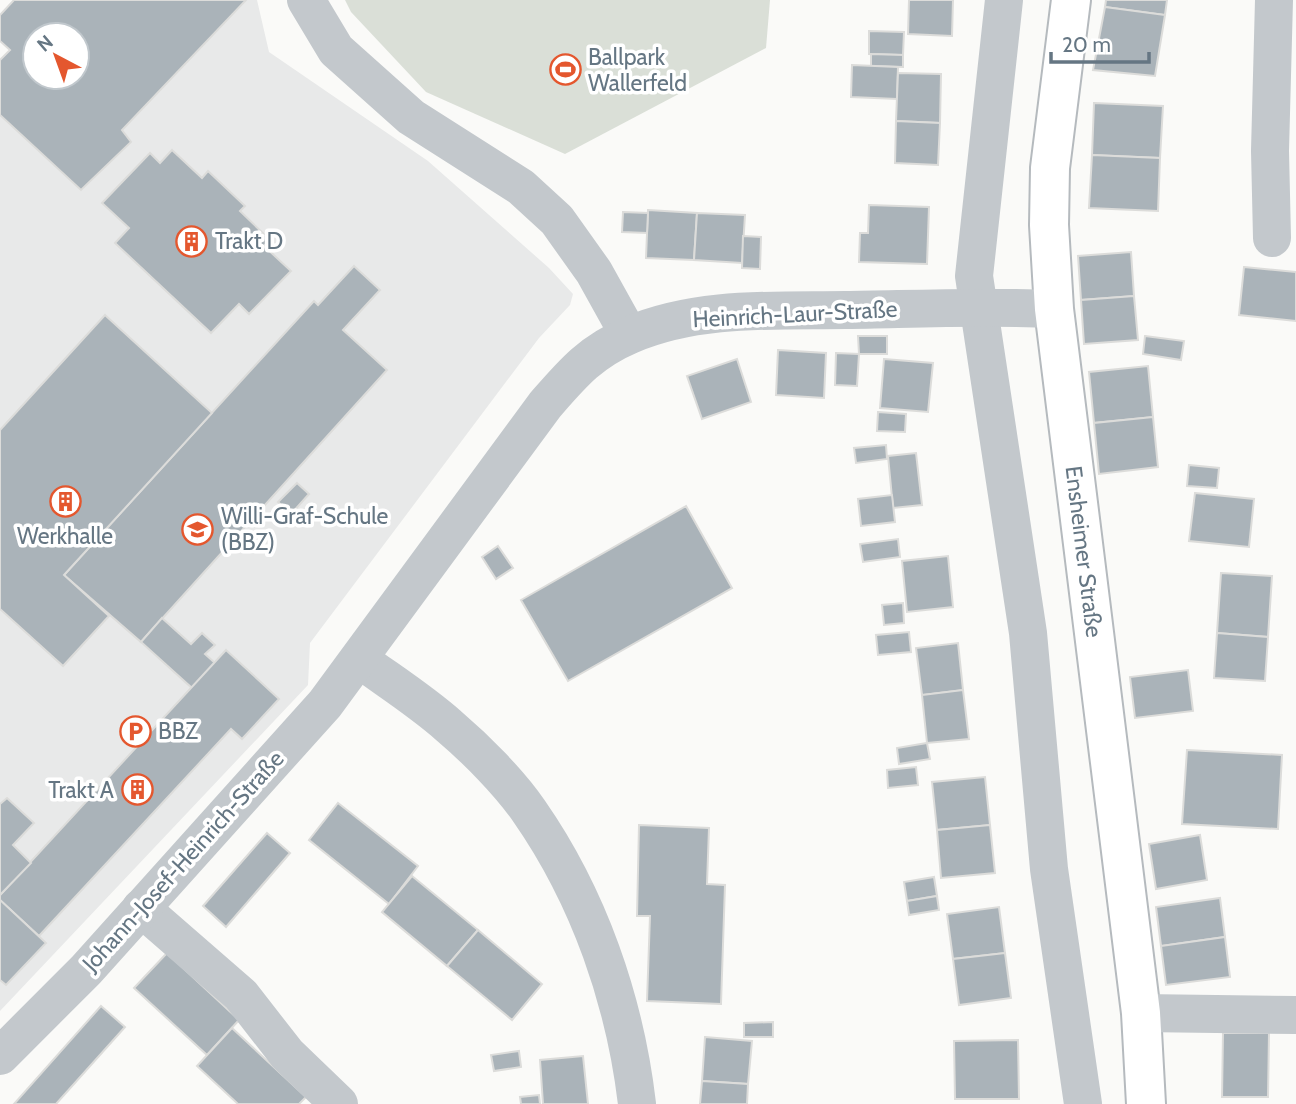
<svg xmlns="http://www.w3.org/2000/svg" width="1296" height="1104" viewBox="0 0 1296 1104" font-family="Cabin,sans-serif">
<rect width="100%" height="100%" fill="#fafaf8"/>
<!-- built -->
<path fill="#e8e9e9" d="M246,0H257L269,52L428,161L549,268L573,294L570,305L539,338L310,643L308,685L0,1011V113L81,190L130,143L122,130Z"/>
<!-- green -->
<path fill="#dadfd7" d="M345,0H770L766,48L565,154L426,92L351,12Z"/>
<!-- building -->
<g fill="#aab3b9" stroke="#dcdcda" stroke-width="2" fill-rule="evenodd">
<path d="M14,0H246L122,130L131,142L81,190L0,115V60L10,50L0,41V15ZM35,35H77V77H35Z"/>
<path d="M909,0H953L952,36L908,34Z"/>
<path d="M1106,0H1167L1165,15L1105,7Z"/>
<path d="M1105,7L1165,15L1155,76L1093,70Z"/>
<path d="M869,31L904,32L903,55L869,54Z"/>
<path d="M871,54L903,55V67L871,66Z"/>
<path d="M852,65L898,67L897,99L851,97Z"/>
<path d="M898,73L941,74L940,123L896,121Z"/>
<path d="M1094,103L1163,106L1160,158L1092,155Z"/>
<path d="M896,121L940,123L938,165L895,163Z"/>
<path d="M172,150L202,178L208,171L245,206L240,211L270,240L264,246L291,271L249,314L239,304L211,333L115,243L129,228L102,203L150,153L160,163Z"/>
<path d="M1092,155L1160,158L1158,211L1089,208Z"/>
<path d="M869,205L929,207L927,264L859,262L860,233H868Z"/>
<path d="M648,210L697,213L694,260L646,258Z"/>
<path d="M623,212L648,213L647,233L622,232Z"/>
<path d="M697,213L745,215L742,263L694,260Z"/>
<path d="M743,236L761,237L760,269L742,268Z"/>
<path d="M1131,252L1134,296L1081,300L1078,256Z"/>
<path d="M354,266L380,290L343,330L387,370L141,642L64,575L314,301L318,305Z"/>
<path d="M1244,267L1296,272V321L1239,315Z"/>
<path d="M1134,296L1138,340L1084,344L1081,300Z"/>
<path d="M105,315L212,413L64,575L109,616L63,666L0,609V430Z"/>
<path d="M858,336H887V354H859Z"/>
<path d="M1145,336L1184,341L1181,360L1143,354Z"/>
<path d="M778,350L826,353L824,398L776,395Z"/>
<path d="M836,353L859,354L857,386L835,385Z"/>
<path d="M737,359L751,402L702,419L687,376Z"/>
<path d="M884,359L933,363L928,412L880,408Z"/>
<path d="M1148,366L1153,417L1094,423L1089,372Z"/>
<path d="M878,412L906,414L905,432L877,431Z"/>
<path d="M1153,417L1158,467L1099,474L1094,423Z"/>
<path d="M886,445L887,459L856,463L854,448Z"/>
<path d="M916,453L922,505L893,508L888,456Z"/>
<path d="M1189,465L1219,468L1217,488L1187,486Z"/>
<path d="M297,483L309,494L291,514L278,502Z"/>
<path d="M1195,493L1254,499L1249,547L1189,541Z"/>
<path d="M892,495L895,522L861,526L858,499Z"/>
<path d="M686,506L732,588L568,681L521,600Z"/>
<path d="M898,539L900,557L863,562L860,544Z"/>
<path d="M498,546L513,568L496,579L482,557Z"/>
<path d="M948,556L953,607L907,612L902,561Z"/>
<path d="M1221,573L1272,576L1268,637L1217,633Z"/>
<path d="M903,603L904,623L884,625L882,605Z"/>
<path d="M162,618L191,644L202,633L215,645L205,654L215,663L192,688L141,642Z"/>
<path d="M909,632L911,652L878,655L876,635Z"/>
<path d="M1217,633L1268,637L1265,681L1214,678Z"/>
<path d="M958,643L963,690L922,695L916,648Z"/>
<path d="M226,650L279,699L242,739L231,729L39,936L0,900V895Z"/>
<path d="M1188,670L1193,711L1135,718L1130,677Z"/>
<path d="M963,690L969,739L927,743L922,695Z"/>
<path d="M927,743L930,759L899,764L897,748Z"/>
<path d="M1187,750L1282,755L1278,829L1182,824Z"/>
<path d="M916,767L918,785L888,788L887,770Z"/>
<path d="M985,777L990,825L937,830L932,782Z"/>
<path d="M7,798L34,823L13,845L31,863L0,895V804Z"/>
<path d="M338,803L418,866L389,904L309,840Z"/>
<path d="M639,825L709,828L707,884L725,885L721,1004L647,1001L650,916H637Z"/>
<path d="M990,825L995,873L941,878L937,830Z"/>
<path d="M267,833L290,853L226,927L203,906Z"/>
<path d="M1200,835L1207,880L1156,889L1149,844Z"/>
<path d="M412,876L478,930L447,966L382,912Z"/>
<path d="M934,877L937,896L907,901L904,882Z"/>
<path d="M937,896L939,910L909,915L907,901Z"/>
<path d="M1220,898L1225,937L1161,946L1156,907Z"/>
<path d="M0,900L46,943L6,985L0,980Z"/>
<path d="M999,907L1005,953L953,959L947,914Z"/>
<path d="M478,930L542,984L512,1020L447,966Z"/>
<path d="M1225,937L1230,977L1166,985L1161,946Z"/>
<path d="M167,953L239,1020L207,1055L134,988Z"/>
<path d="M1005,953L1011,998L959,1005L953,959Z"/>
<path d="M101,1006L125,1027L56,1104H14Z"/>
<path d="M773,1022V1037H744V1023Z"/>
<path d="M232,1028L306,1097L299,1104H238L197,1066Z"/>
<path d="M1223,1033H1269L1268,1097H1222Z"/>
<path d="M705,1037L752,1041L748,1084L702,1081Z"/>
<path d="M1018,1040L1019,1099H955L954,1041Z"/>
<path d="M519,1051L521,1067L494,1071L491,1055Z"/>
<path d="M583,1056L588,1104H543L540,1060Z"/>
<path d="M702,1081L748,1084L747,1104H700Z"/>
<path d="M539,1095L540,1104H521L520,1097Z"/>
</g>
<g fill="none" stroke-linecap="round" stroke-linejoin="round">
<defs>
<g id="major">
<path id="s1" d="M1071,0L1050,168L1049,225L1054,309L1141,1013L1146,1104"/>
</g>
</defs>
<!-- major casing -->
<use href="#major" stroke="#b5babe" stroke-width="42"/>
<!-- minor -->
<g stroke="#c3c8cc" stroke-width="38">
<path d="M306,0L336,50L411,117L521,187L557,220L594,272L629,335"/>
<path d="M1004,0L974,276L1028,633L1049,869L1083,1104"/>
<path d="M1272,238L1270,151L1274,0"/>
<path d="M359,659C389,681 421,701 449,726C476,749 509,782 529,811C589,897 625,1001 637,1104"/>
<path d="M141,908L241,995L287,1054L339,1104"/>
<path d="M1141,1013L1296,1015"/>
<path d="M0,1056L86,970L325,704L545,405C572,374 590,352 630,335C697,306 774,311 846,310C915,309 984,306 1054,309"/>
</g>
<!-- major -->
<use href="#major" stroke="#fff" stroke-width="38"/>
</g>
<!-- icons -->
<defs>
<symbol id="stadium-ring" viewBox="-11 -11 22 22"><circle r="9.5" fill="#fff" stroke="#e4572e" stroke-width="1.5"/><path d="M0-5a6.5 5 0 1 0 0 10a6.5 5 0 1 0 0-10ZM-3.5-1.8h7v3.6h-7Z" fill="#e4572e"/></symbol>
<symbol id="building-ring" viewBox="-11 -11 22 22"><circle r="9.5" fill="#fff" stroke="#e4572e" stroke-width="1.5"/><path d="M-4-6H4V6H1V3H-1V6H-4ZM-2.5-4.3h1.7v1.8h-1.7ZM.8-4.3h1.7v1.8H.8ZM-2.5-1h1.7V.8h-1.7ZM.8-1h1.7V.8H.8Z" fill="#e4572e"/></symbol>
<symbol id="school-ring" viewBox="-11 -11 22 22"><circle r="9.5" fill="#fff" stroke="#e4572e" stroke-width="1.5"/><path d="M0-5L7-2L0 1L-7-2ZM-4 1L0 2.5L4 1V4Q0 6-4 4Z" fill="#e4572e"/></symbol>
<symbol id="parking-ring" viewBox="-11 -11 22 22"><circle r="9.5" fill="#fff" stroke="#e4572e" stroke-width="1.5"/><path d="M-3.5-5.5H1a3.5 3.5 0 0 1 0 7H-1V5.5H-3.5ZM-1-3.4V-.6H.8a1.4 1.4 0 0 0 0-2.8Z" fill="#e4572e"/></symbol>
</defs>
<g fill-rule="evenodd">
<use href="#stadium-ring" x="548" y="52" width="35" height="35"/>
<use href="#building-ring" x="174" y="224" width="35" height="35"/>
<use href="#building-ring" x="48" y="484" width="35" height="35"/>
<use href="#school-ring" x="180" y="512" width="35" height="35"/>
<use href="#parking-ring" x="118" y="714" width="35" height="35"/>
<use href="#building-ring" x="120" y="772" width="35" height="35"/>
</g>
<g text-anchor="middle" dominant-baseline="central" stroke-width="7" stroke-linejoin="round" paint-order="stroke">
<!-- poi labels -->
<g font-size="23" fill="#657683" stroke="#fff" text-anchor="start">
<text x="588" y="57">Ballpark<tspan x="588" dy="26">Wallerfeld</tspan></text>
<text x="215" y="241">Trakt D</text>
<text x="221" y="516">Willi-Graf-Schule<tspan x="221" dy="26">(BBZ)</tspan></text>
<text x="65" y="536" text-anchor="middle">Werkhalle</text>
<text x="158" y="731">BBZ</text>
<text x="114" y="790" text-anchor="end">Trakt A</text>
</g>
<!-- street labels -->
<g font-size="23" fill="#657683" stroke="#fff">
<text transform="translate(795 314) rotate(-3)">Heinrich-Laur-Straße</text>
<text stroke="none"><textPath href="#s1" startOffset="555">Ensheimer Straße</textPath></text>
<text transform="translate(183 861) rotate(-48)">Johann-Josef-Heinrich-Straße</text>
</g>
</g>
<!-- north arrow -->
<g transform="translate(56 56) rotate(319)"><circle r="33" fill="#ffffff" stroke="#c1c8cd" stroke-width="2"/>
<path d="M0-5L12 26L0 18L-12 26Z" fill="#e4572e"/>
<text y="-10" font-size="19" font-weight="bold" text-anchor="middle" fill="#657683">N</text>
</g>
<!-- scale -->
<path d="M1051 52v10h98v-10" fill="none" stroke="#657683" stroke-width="3.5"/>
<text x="1062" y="52" font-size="21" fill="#657683" stroke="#ffffff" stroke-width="5" paint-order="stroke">20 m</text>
</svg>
